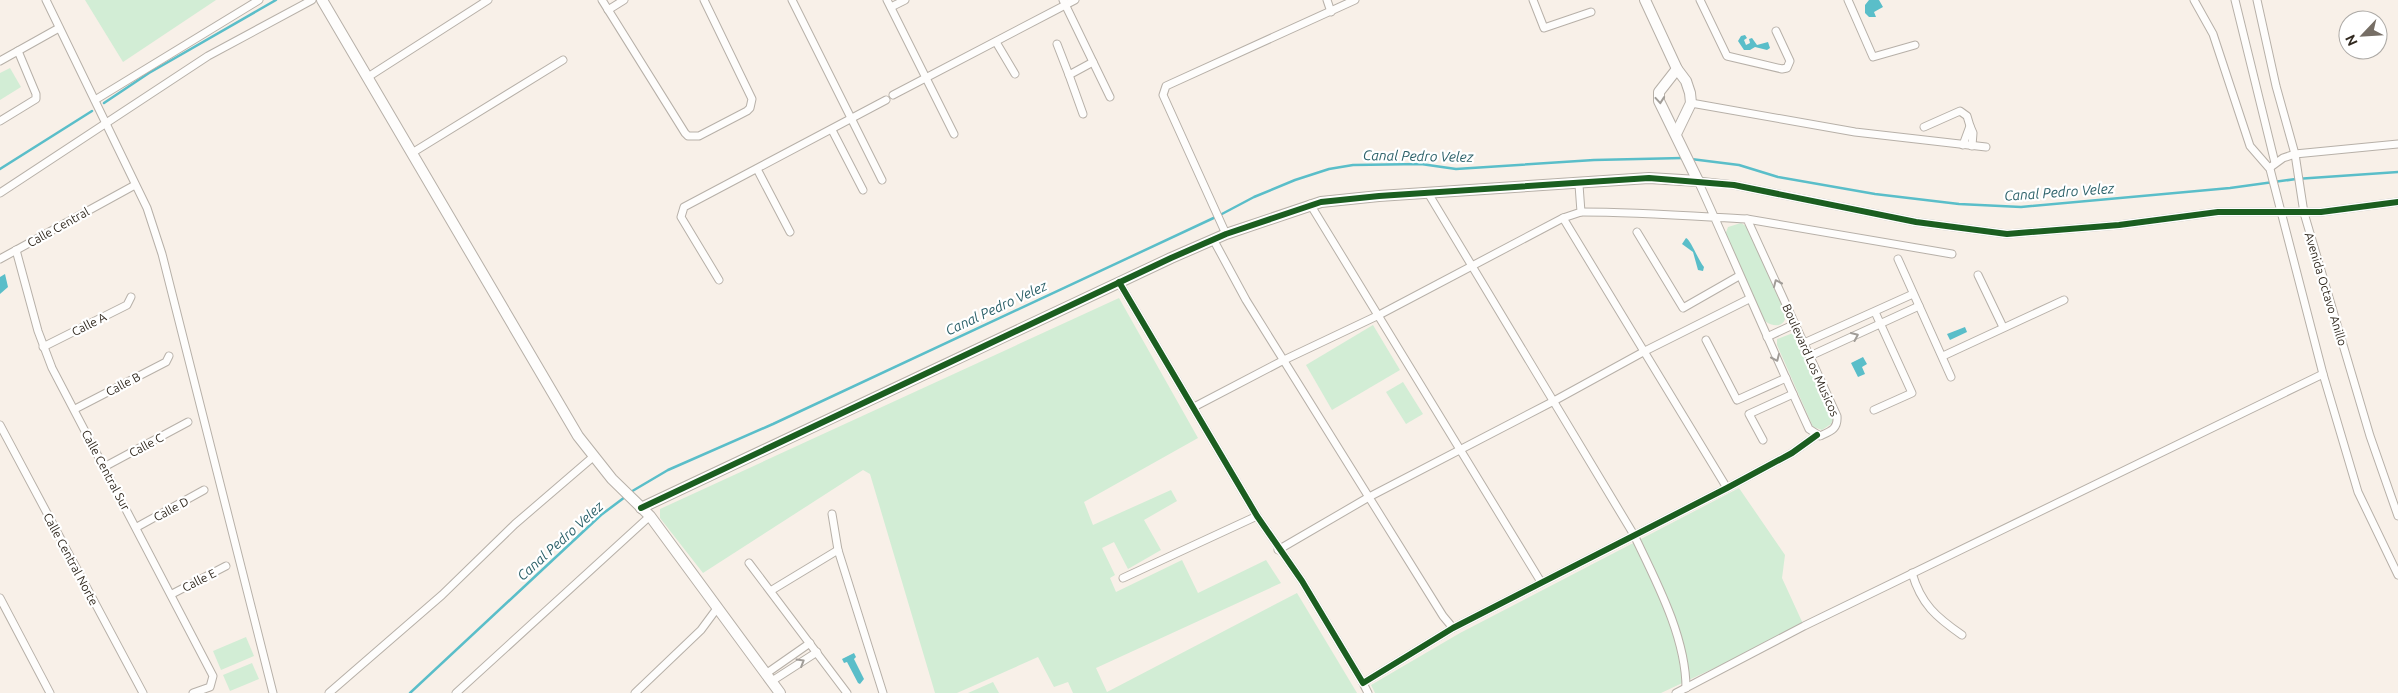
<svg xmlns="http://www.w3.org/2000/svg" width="2398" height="693" viewBox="0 0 2398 693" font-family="Ubuntu,sans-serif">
<rect width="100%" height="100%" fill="#f8f0e8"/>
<!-- green -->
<g fill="#d2edd5">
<path d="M85,0H216L123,62Z"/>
<path d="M10,68L21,87L0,100V73Z"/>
<path d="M1741,223L1746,226L1785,312C1788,326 1775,329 1765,321L1725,235L1728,227Z"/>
<path d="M1119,298L1198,438L1084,502L1093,525L1171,490L1177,501L1144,520L1161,550L1128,569L1114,542L1102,548L1115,575L1110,578L1116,592L1182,560L1198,593L1266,560L1281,583L1096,668L1107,692L1297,593L1357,693H1073L1068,682L1054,687L1038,657L957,693H935L870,474L863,470L703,573L660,518V509Z"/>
<path d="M1373,325L1400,370L1332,410L1306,365Z"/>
<path d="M1793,333L1797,335L1833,419L1831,424L1822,430L1813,427L1777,345V339Z"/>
<path d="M1403,382L1423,414L1406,424L1386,392Z"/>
<path d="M1739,488L1785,555L1782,578L1804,626L1661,693H1375L1371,685L1460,633Z"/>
<path d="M246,637L254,656L221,670L213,651Z"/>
<path d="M252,663L259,679L230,691L223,675Z"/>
<path d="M993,682L999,693H968Z"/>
</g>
<!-- water -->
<g fill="#5abec9">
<path d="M1869,0H1879L1883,7L1874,12L1876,17H1869L1865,13V5Z"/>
<path d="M1745,35L1747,38L1744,40L1746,45L1750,43L1749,39L1752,38L1757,45L1768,42L1770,48L1767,50L1755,47L1750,50H1744L1738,41L1741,36Z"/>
<path d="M1686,238C1691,240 1698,260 1704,267L1703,271L1698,270L1693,252L1682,244Z"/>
<path d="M5,274L8,287L0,294V277Z"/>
<path d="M1965,327L1967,332L1950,340L1947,334Z"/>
<path d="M1863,357L1867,364L1862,367L1865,374L1858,377L1851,363Z"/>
<path d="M854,653L856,657L854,659L864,679L860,684L858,683L847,662L844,663L842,659Z"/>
</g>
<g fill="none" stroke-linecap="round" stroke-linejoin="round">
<!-- stream -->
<g stroke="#5abec9" stroke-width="2.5">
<path d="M104,103L149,73L276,0"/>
<path d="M1691,159L1739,165L1778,177L1875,194L1959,204L2021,207L2230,188L2296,179L2398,172"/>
<path d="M0,169L92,111"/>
<path d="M629,493L668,470L773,424L1220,215L1254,197L1295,180L1329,169L1353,165L1421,164L1456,169L1594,160L1683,158"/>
<path d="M410,693L601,515L625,497"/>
</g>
<defs>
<g id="street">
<path d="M46,0L147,208L162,254L273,693"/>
<path d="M602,0L685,133L688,136H699L747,111L750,108L752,99L704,0"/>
<path d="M792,0L882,180"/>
<path d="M887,0L954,134"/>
<path d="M1063,0L1110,97"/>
<path d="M1327,0L1331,12"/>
<path d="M1533,0L1544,28L1591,12"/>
<path d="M1700,0L1727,56L1782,69L1787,68L1790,61L1776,31"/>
<path d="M1848,0L1873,57L1915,45"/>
<path d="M2194,0L2213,34L2250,146L2270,169L2323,374L2358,492L2398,575"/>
<path d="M2235,0L2275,163"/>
<path d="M2257,0L2276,86L2295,154L2304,213L2370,436L2398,516"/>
<path d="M891,7L905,0"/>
<path d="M608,10L624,0"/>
<path d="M996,42L1015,74"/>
<path d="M1057,44L1069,75L1093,62"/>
<path d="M0,61L59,28"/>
<path d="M1069,75L1083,114"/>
<path d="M368,77L488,0"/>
<path d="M893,95L1075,0"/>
<path d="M95,100L259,0"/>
<path d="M1691,103L1855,132L1986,147"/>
<path d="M0,121L36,99V94L18,51"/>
<path d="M1924,127L1960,111L1967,116L1970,126"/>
<path d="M832,130L863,190"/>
<path d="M1963,145L1970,126L1973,133L1972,146"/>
<path d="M412,153L563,60"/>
<path d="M2272,166L2283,158L2295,154L2398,144"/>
<path d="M757,169L790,232"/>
<path d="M1698,181L1734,185L1916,222L2007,234L2119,225L2218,212H2321L2398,202"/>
<path d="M0,193L208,56L312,0"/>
<path d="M1428,193L1634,535C1656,581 1686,637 1686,688"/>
<path d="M1310,204L1541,582"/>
<path d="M1581,212C1637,212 1692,216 1747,219L1837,416C1838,429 1831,431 1820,436L1809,429C1771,347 1736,264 1698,181"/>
<path d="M1563,218L1727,488"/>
<path d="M1747,219L1952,254"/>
<path d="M1637,232L1683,308L1739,276"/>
<path d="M1226,234L1163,95L1166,86L1355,0"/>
<path d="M1213,239L1246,300L1443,616L1453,628"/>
<path d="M16,250L38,331L52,368L213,676L210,687L193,693"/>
<path d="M0,259L135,185"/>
<path d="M1898,259L1951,377"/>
<path d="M1978,275L2003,327"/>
<path d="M719,280L681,217L684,207L886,100"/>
<path d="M1119,282L1257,516L1302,581L1363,683L1453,628L1727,488L1792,453L1817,435"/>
<path d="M1767,337L1795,324"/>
<path d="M1706,340L1737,400L1786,378"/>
<path d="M1804,343L1913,294"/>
<path d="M43,347L127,305L131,297"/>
<path d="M1810,356L1919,306"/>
<path d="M1943,356L2064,300"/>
<path d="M1194,407L1284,360L1379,315L1563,218L1581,212L1579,185"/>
<path d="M75,409L166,362L169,356"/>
<path d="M1874,410L1912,393L1875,312"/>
<path d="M0,425L143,693"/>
<path d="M1763,440L1749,414L1793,394"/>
<path d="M104,467L188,422"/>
<path d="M832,514L838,550L883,693"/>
<path d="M137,527L204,490"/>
<path d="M1278,550L1369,497L1552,402L1645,351L1749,299"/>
<path d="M749,563L847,693"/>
<path d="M1912,573C1921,604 1936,617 1962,635"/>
<path d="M1123,578L1257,516"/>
<path d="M772,590L838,550"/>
<path d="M172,594L226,566"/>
<path d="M0,598L50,693"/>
<path d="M767,673L810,643"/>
<path d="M772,681L817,652"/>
<path d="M1363,683L1368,693"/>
<path d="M329,693L442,595L515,524L593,457"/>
<path d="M456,693L650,516"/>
<path d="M635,693L701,630L718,607"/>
<path d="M1676,693L1804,626L2323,374"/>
</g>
<g id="secondary">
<path d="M322,0L578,436L612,479L650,516L780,693"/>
<path d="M1645,0L1677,69L1686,81L1690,93L1691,103L1676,134"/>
<path d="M1677,69L1659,92V101L1698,181"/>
<path d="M641,508L1171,258L1226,234L1321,202L1379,196L1649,178L1698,181"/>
</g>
</defs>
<!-- street casing -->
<use href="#street" stroke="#b7b0a8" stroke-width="9"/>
<!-- secondary casing -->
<use href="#secondary" stroke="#b7b0a8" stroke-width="12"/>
<!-- street -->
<use href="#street" stroke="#fefdfc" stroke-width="7"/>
<!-- secondary -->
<use href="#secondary" stroke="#fefdfc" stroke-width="10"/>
<defs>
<g id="cycleway">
<path d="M1119,282L1257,516L1302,581L1363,683L1453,628L1727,488L1792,453L1817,435"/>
<path d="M641,508L1171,258L1226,234L1321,202L1379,196L1649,178L1734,185L1916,222L2007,234L2119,225L2218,212H2321L2398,202"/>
</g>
</defs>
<!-- cycleway casing -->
<use href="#cycleway" stroke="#fff" stroke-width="9"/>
<!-- cycleway -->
<use href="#cycleway" stroke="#1b5e20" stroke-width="6"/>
</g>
<!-- one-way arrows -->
<defs><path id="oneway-chevron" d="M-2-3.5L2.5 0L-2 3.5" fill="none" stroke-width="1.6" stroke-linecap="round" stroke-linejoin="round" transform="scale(1.25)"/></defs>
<g stroke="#a19d98">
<use href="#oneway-chevron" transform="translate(1660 100) rotate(85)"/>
<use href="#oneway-chevron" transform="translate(1777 283) rotate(-114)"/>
<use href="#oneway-chevron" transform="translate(1855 336) rotate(-24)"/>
<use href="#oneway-chevron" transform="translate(1776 358) rotate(66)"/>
<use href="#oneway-chevron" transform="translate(801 662) rotate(-31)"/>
</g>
<g text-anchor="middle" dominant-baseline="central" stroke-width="4.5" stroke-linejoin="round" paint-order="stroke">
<!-- street labels -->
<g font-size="12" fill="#30281e" stroke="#fff">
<text transform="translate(58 227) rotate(-29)">Calle Central</text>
<text transform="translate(2326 289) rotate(73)">Avenida Octavo Anillo</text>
<text transform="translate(89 324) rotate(-27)">Calle A</text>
<text transform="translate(1811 360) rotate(66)">Boulevard Los Musicos</text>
<text transform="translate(123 384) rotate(-28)">Calle B</text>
<text transform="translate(146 445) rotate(-28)">Calle C</text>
<text transform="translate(106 470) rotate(62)">Calle Central Sur</text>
<text transform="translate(171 509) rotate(-28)">Calle D</text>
<text transform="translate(71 559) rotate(62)">Calle Central Norte</text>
<text transform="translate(199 580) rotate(-27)">Calle E</text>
</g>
<!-- water labels -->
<g font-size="14" font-style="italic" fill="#2c6169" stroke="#fff">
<text transform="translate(1418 156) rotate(1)">Canal Pedro Velez</text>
<text transform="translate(2059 192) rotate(-4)">Canal Pedro Velez</text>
<text transform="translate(996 308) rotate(-25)">Canal Pedro Velez</text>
<text transform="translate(560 541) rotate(-42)">Canal Pedro Velez</text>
</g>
</g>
<!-- north arrow -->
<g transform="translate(2363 35) rotate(245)"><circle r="24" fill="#ffffff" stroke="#aca9a5"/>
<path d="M0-4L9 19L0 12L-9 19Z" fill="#766e65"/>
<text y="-8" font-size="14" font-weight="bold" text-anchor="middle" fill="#30281e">N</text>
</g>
</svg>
